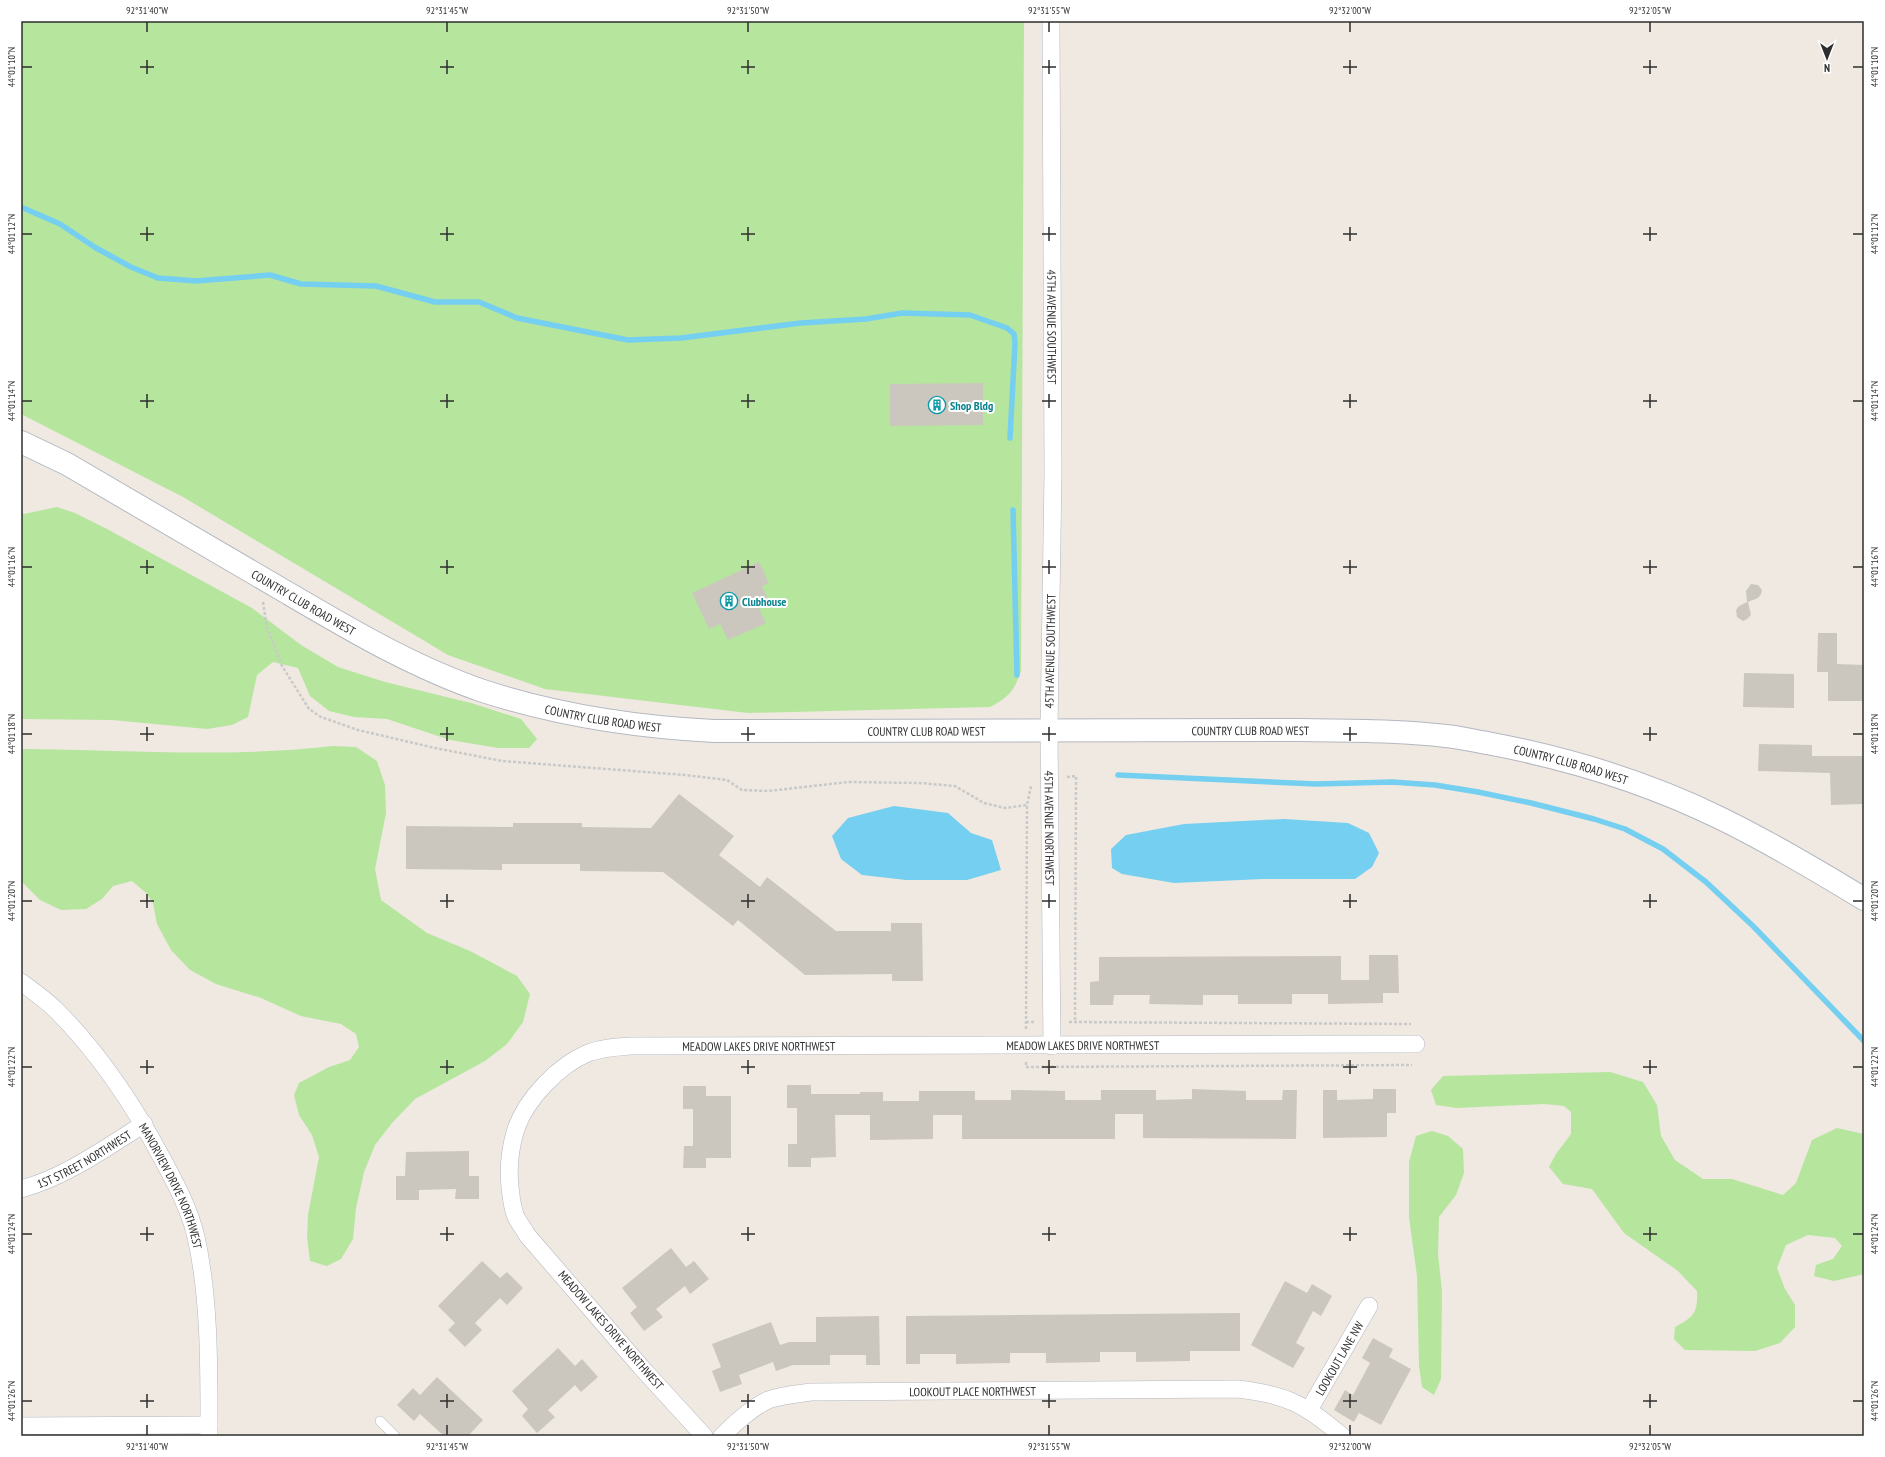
<svg xmlns="http://www.w3.org/2000/svg" width="1885" height="1457" viewBox="0 0 1885 1457" font-family="'PT Sans Narrow',sans-serif">
<rect width="100%" height="100%" fill="#efe9e1"/>
<!-- green -->
<g fill="#b6e59e">
<path d="M21,21H1024L1021,671C1014,691 1009,697 990,707L748,713L545,689L448,655L183,497L21,414Z"/>
<path d="M57,507L75,513L107,529L252,608L301,645L338,667L385,682L471,703L521,719L537,739L529,748H498L450,740L387,719L354,717L329,711L310,696L298,668L273,662L257,675L248,717L232,725L207,729L112,720L21,719V511L24,514Z"/>
<path d="M333,746L356,747L377,761L385,785L386,813L375,869L381,900L427,933L470,951L517,976L530,994L523,1022L507,1044L485,1061L415,1099L392,1123L375,1145L364,1172L356,1208L353,1239L341,1259L327,1266L310,1261L307,1237L308,1215L319,1157L312,1135L299,1115L294,1095L299,1083L329,1067L350,1060L359,1047L356,1034L341,1024L301,1016L261,998L216,984L190,970L171,950L157,924L153,903L146,893L132,881L113,886L102,899L86,909L61,910L40,900L21,881V749C124,750 230,758 333,746Z"/>
<path d="M1610,1072L1643,1082L1657,1105L1661,1136L1675,1160L1703,1179H1732L1783,1195L1796,1183L1812,1140L1837,1128L1864,1134V1274L1834,1281L1814,1276L1816,1265L1833,1259L1842,1246L1835,1238L1808,1235L1786,1245L1777,1268L1785,1289L1795,1305V1327L1780,1343L1755,1351L1685,1350L1674,1339L1675,1327C1694,1317 1698,1312 1697,1291L1678,1271L1624,1233L1592,1189L1563,1184L1549,1167L1556,1154L1571,1134V1112L1564,1106L1544,1104L1457,1108L1436,1105L1431,1090L1443,1076Z"/>
<path d="M1432,1131L1448,1136L1463,1149L1464,1173L1456,1195L1439,1217L1438,1254L1442,1291L1441,1379L1434,1395L1422,1387L1419,1366L1417,1276L1409,1217V1162L1416,1136Z"/>
</g>
<!-- water -->
<g fill="#75cff0">
<path d="M894,806L948,813L971,833L992,840L1001,870L967,880H906L862,875L841,859L832,836L848,818Z"/>
<path d="M1284,819L1348,823L1369,833L1379,853L1372,867L1355,879H1263L1174,883L1122,874L1112,868L1111,849L1126,835L1184,824Z"/>
</g>
<g fill="none" stroke-linecap="round" stroke-linejoin="round">
<!-- stream -->
<g stroke="#75cff0" stroke-width="5.5">
<path d="M21,207L60,224L96,248L131,267L158,278L196,281L270,275L301,284L376,286L435,302H479L517,318L628,340L681,338L801,323L866,319L902,313L970,315L1007,328L1014,334L1015,343L1010,438"/>
<path d="M1013,510L1017,675"/>
<path d="M1118,775L1316,784L1392,782L1435,785L1478,792L1531,803L1594,819L1625,829L1663,849L1706,882L1753,926L1864,1041"/>
</g>
</g>
<!-- building -->
<g fill="#cbc7bf">
<path d="M983,383V425L890,426V384Z"/>
<path d="M759,562L769,583L762,586L768,599L757,604L766,623L728,640L720,624L709,629L692,593Z"/>
<path d="M1751,584L1758,585L1762,590L1761,594L1758,598L1748,602L1751,615L1747,619L1743,621L1737,617L1736,610L1739,606L1747,602L1746,591Z"/>
<path d="M1818,633H1837V664L1864,665V701H1828V672H1817Z"/>
<path d="M1744,673L1794,674V708L1743,707Z"/>
<path d="M1759,744L1812,745V756H1864V804L1831,805L1830,773L1758,771Z"/>
<path d="M679,794L734,836L719,855L760,887L767,877L836,931H891V923H922L923,981H892V974L805,975L738,920L733,926L663,872L580,871V864H502V870L406,869V826L513,827V823H582V827L651,828Z"/>
<path d="M1369,955H1398L1399,993H1383V1003L1328,1004V994H1292V1004H1238V995H1203V1005L1149,1004L1150,995H1114L1113,1005H1090V982L1099,981V957L1341,956V980H1369Z"/>
<path d="M787,1085H811V1094H860V1092H883V1101H919V1091H975V1100H1011V1090L1065,1091V1100H1101V1090H1156V1100L1192,1099V1089L1246,1091V1100H1282L1283,1090H1297L1296,1139L1143,1138V1114H1115V1139H962V1115H933V1139L870,1140V1115H835L836,1157L811,1158V1167H788V1144H797V1108H787Z"/>
<path d="M683,1086H706V1096H731V1158H706V1168H683L684,1146H693V1109H683Z"/>
<path d="M1373,1089H1396V1113H1387V1137L1323,1138V1090H1337V1100L1373,1099Z"/>
<path d="M469,1151V1176H479V1199H455L456,1189L419,1190V1200H396V1176H405L406,1152Z"/>
<path d="M671,1248L686,1267L694,1261L709,1279L690,1294L685,1286L656,1309L663,1317L644,1331L630,1313L637,1307L622,1288Z"/>
<path d="M482,1261L500,1278L507,1272L523,1288L507,1305L500,1298L475,1323L482,1330L465,1347L448,1330L455,1323L438,1306Z"/>
<path d="M1285,1281L1307,1293L1312,1284L1332,1296L1321,1316L1313,1311L1296,1343L1305,1348L1293,1368L1251,1345Z"/>
<path d="M1240,1313V1351H1190V1361L1136,1362V1352H1100V1362L1046,1363V1353H1010V1363L956,1364V1354H920V1364H906V1316Z"/>
<path d="M879,1316L880,1365H866V1355H830V1365H793L776,1371L773,1362L739,1375L742,1384L720,1392L712,1371L721,1367L712,1344L771,1322L780,1345L789,1342H816V1317Z"/>
<path d="M1373,1338L1393,1349L1389,1357L1411,1369L1381,1425L1359,1413L1354,1422L1334,1410L1345,1390L1353,1395L1370,1363L1362,1358Z"/>
<path d="M558,1348L575,1366L582,1359L598,1377L581,1392L575,1385L548,1410L555,1417L537,1433L522,1416L528,1409L512,1391Z"/>
<path d="M437,1377L483,1420L468,1436H444L420,1414L414,1421L397,1405L413,1388L420,1395Z"/>
</g>
<g fill="none" stroke-linecap="round" stroke-linejoin="round">
<defs>
<path id="service" d="M380,1421L395,1436"/>
<g id="minor">
<path id="s1" d="M1051,21L1053,473L1049,730L1052,1046"/>
<path id="s2" d="M21,982C33,991 46,1000 56,1010C101,1055 135,1107 164,1162C177,1186 190,1211 196,1237C210,1299 209,1372 209,1436"/>
<path id="s3" d="M21,1189C66,1177 105,1148 144,1124"/>
<path id="s4" d="M1309,1410L1369,1306"/>
<path d="M21,1426L209,1425"/>
<path id="s5" d="M704,1436L641,1367L527,1235C524,1229 519,1223 516,1217C512,1208 511,1196 510,1187C508,1168 510,1148 516,1129C526,1099 559,1065 588,1053C602,1048 616,1047 630,1046L1416,1044"/>
<path id="s6" d="M722,1436C735,1423 751,1408 768,1400C782,1395 797,1394 811,1392L1237,1389C1285,1394 1305,1404 1342,1436"/>
</g>
<g id="secondary">
<path id="s7" d="M21,442L67,464C140,506 213,549 286,592C349,629 413,667 483,691C557,715 637,727 714,731L1301,730C1349,731 1398,730 1446,736C1459,737 1473,741 1487,743C1567,758 1649,783 1722,819C1771,843 1818,871 1864,899"/>
</g>
</defs>
<!-- service casing -->
<use href="#service" stroke="#b4b7c1" stroke-width="10"/>
<!-- minor casing -->
<use href="#minor" stroke="#b4b7c1" stroke-width="18"/>
<!-- secondary casing -->
<use href="#secondary" stroke="#b4b7c1" stroke-width="24"/>
<!-- path -->
<g stroke="#c9c9c9" stroke-width="2.5" stroke-dasharray="3 2" stroke-linecap="butt">
<path d="M263,602L267,628L282,666L309,709L321,717L358,730L435,748L502,761L685,775L727,780L742,790L768,791L848,782L920,783L955,786L984,803L1005,808L1027,805L1031,786"/>
<path d="M1067,777L1076,776L1075,1022"/>
<path d="M1026,1022H1036"/>
<path d="M1069,1022L1411,1024"/>
<path d="M1026,1029L1027,805"/>
<path d="M1026,1062V1067L1412,1065"/>
</g>
<!-- service -->
<use href="#service" stroke="#fff" stroke-width="9"/>
<!-- minor -->
<use href="#minor" stroke="#fff" stroke-width="17"/>
<!-- secondary -->
<use href="#secondary" stroke="#fff" stroke-width="22"/>
</g>
<!-- ticks -->
<path fill="none" stroke="#2e2e2e" stroke-width="1.5" d="M147,22V32M447,22V32M748,22V32M1049,22V32M1350,22V32M1650,22V32M147,60V74M447,60V74M748,60V74M1049,60V74M1350,60V74M1650,60V74M22,67H32M140,67H154M440,67H454M741,67H755M1042,67H1056M1343,67H1357M1643,67H1657M1853,67H1863M147,227V241M447,227V241M748,227V241M1049,227V241M1350,227V241M1650,227V241M22,234H32M140,234H154M440,234H454M741,234H755M1042,234H1056M1343,234H1357M1643,234H1657M1853,234H1863M147,394V408M447,394V408M748,394V408M1049,394V408M1350,394V408M1650,394V408M22,401H32M140,401H154M440,401H454M741,401H755M1042,401H1056M1343,401H1357M1643,401H1657M1853,401H1863M147,560V574M447,560V574M748,560V574M1049,560V574M1350,560V574M1650,560V574M22,567H32M140,567H154M440,567H454M741,567H755M1042,567H1056M1343,567H1357M1643,567H1657M1853,567H1863M147,727V741M447,727V741M748,727V741M1049,727V741M1350,727V741M1650,727V741M22,734H32M140,734H154M440,734H454M741,734H755M1042,734H1056M1343,734H1357M1643,734H1657M1853,734H1863M147,894V908M447,894V908M748,894V908M1049,894V908M1350,894V908M1650,894V908M22,901H32M140,901H154M440,901H454M741,901H755M1042,901H1056M1343,901H1357M1643,901H1657M1853,901H1863M147,1060V1074M447,1060V1074M748,1060V1074M1049,1060V1074M1350,1060V1074M1650,1060V1074M22,1067H32M140,1067H154M440,1067H454M741,1067H755M1042,1067H1056M1343,1067H1357M1643,1067H1657M1853,1067H1863M147,1227V1241M447,1227V1241M748,1227V1241M1049,1227V1241M1350,1227V1241M1650,1227V1241M22,1234H32M140,1234H154M440,1234H454M741,1234H755M1042,1234H1056M1343,1234H1357M1643,1234H1657M1853,1234H1863M147,1394V1408M447,1394V1408M748,1394V1408M1049,1394V1408M1350,1394V1408M1650,1394V1408M22,1401H32M140,1401H154M440,1401H454M741,1401H755M1042,1401H1056M1343,1401H1357M1643,1401H1657M1853,1401H1863M147,1425V1435M447,1425V1435M748,1425V1435M1049,1425V1435M1350,1425V1435M1650,1425V1435"/>
<!-- icons -->
<defs>
<symbol id="building-ring" viewBox="-11 -11 22 22"><circle r="9.5" fill="#fff" stroke="#0f9aa8" stroke-width="1.5"/><path d="M-4-6H4V6H1V3H-1V6H-4ZM-2.5-4.3h1.7v1.8h-1.7ZM.8-4.3h1.7v1.8H.8ZM-2.5-1h1.7V.8h-1.7ZM.8-1h1.7V.8H.8Z" fill="#0f9aa8"/></symbol>
</defs>
<g fill-rule="evenodd">
<use href="#building-ring" x="927" y="395" width="20" height="20"/>
<use href="#building-ring" x="719" y="591" width="20" height="20"/>
</g>
<g text-anchor="middle" dominant-baseline="central" stroke-width="4" stroke-linejoin="round" paint-order="stroke">
<!-- street labels -->
<g font-size="12" fill="#2e2e2e" stroke="#fff">
<text stroke="none"><textPath href="#s1" startOffset="306">45TH AVENUE SOUTHWEST</textPath></text>
<text stroke="none"><textPath href="#s7" startOffset="325">COUNTRY CLUB ROAD WEST</textPath></text>
<text transform="translate(1050 651) rotate(-89)">45TH AVENUE SOUTHWEST</text>
<text stroke="none"><textPath href="#s7" startOffset="649">COUNTRY CLUB ROAD WEST</textPath></text>
<text stroke="none"><textPath href="#s7" startOffset="973">COUNTRY CLUB ROAD WEST</textPath></text>
<text stroke="none"><textPath href="#s7" startOffset="1297">COUNTRY CLUB ROAD WEST</textPath></text>
<text stroke="none"><textPath href="#s7" startOffset="1621">COUNTRY CLUB ROAD WEST</textPath></text>
<text stroke="none"><textPath href="#s1" startOffset="807">45TH AVENUE NORTHWEST</textPath></text>
<text stroke="none"><textPath href="#s5" startOffset="981">MEADOW LAKES DRIVE NORTHWEST</textPath></text>
<text stroke="none"><textPath href="#s5" startOffset="657">MEADOW LAKES DRIVE NORTHWEST</textPath></text>
<text stroke="none"><textPath href="#s3" startOffset="70">1ST STREET NORTHWEST</textPath></text>
<text stroke="none"><textPath href="#s2" startOffset="257">MANORVIEW DRIVE NORTHWEST</textPath></text>
<text transform="translate(611 1330) rotate(49)">MEADOW LAKES DRIVE NORTHWEST</text>
<text stroke="none"><textPath href="#s4" startOffset="60">LOOKOUT LANE NW</textPath></text>
<text stroke="none"><textPath href="#s6" startOffset="264">LOOKOUT PLACE NORTHWEST</textPath></text>
</g>
<!-- culture labels -->
<g font-size="12" font-weight="bold" fill="#0d838f" stroke="#fff" text-anchor="start">
<text x="950" y="405">Shop Bldg</text>
<text x="742" y="601">Clubhouse</text>
</g>
</g>
<!-- border -->
<rect width="1885" height="1457" fill="none" stroke="#ffffff" stroke-width="44"/>
<!-- north arrow -->
<g transform="translate(1827 58) rotate(180)" stroke="#ffffff" stroke-width="3" paint-order="stroke">
<path d="M0-3L7 15L0 10L-7 15Z" fill="#2e2e2e"/>
<text y="-6" font-size="11" font-weight="bold" text-anchor="middle" fill="#2e2e2e">N</text>
</g>
<rect x="22" y="22" width="1841" height="1413" fill="none" stroke="#2e2e2e" stroke-width="1.5"/>
<g font-size="10" text-anchor="middle" fill="#2e2e2e">
<text x="147" y="14">92°31'40"W</text>
<text x="447" y="14">92°31'45"W</text>
<text x="748" y="14">92°31'50"W</text>
<text x="1049" y="14">92°31'55"W</text>
<text x="1350" y="14">92°32'00"W</text>
<text x="1650" y="14">92°32'05"W</text>
<text transform="translate(1874 67) rotate(-90)" y="4">44°01'10"N</text>
<text transform="translate(11 67) rotate(-90)" y="4">44°01'10"N</text>
<text transform="translate(1874 234) rotate(-90)" y="4">44°01'12"N</text>
<text transform="translate(11 234) rotate(-90)" y="4">44°01'12"N</text>
<text transform="translate(1874 401) rotate(-90)" y="4">44°01'14"N</text>
<text transform="translate(11 401) rotate(-90)" y="4">44°01'14"N</text>
<text transform="translate(1874 567) rotate(-90)" y="4">44°01'16"N</text>
<text transform="translate(11 567) rotate(-90)" y="4">44°01'16"N</text>
<text transform="translate(1874 734) rotate(-90)" y="4">44°01'18"N</text>
<text transform="translate(11 734) rotate(-90)" y="4">44°01'18"N</text>
<text transform="translate(1874 901) rotate(-90)" y="4">44°01'20"N</text>
<text transform="translate(11 901) rotate(-90)" y="4">44°01'20"N</text>
<text transform="translate(1874 1067) rotate(-90)" y="4">44°01'22"N</text>
<text transform="translate(11 1067) rotate(-90)" y="4">44°01'22"N</text>
<text transform="translate(1874 1234) rotate(-90)" y="4">44°01'24"N</text>
<text transform="translate(11 1234) rotate(-90)" y="4">44°01'24"N</text>
<text transform="translate(1874 1401) rotate(-90)" y="4">44°01'26"N</text>
<text transform="translate(11 1401) rotate(-90)" y="4">44°01'26"N</text>
<text x="147" y="1450">92°31'40"W</text>
<text x="447" y="1450">92°31'45"W</text>
<text x="748" y="1450">92°31'50"W</text>
<text x="1049" y="1450">92°31'55"W</text>
<text x="1350" y="1450">92°32'00"W</text>
<text x="1650" y="1450">92°32'05"W</text>
</g>
</svg>
